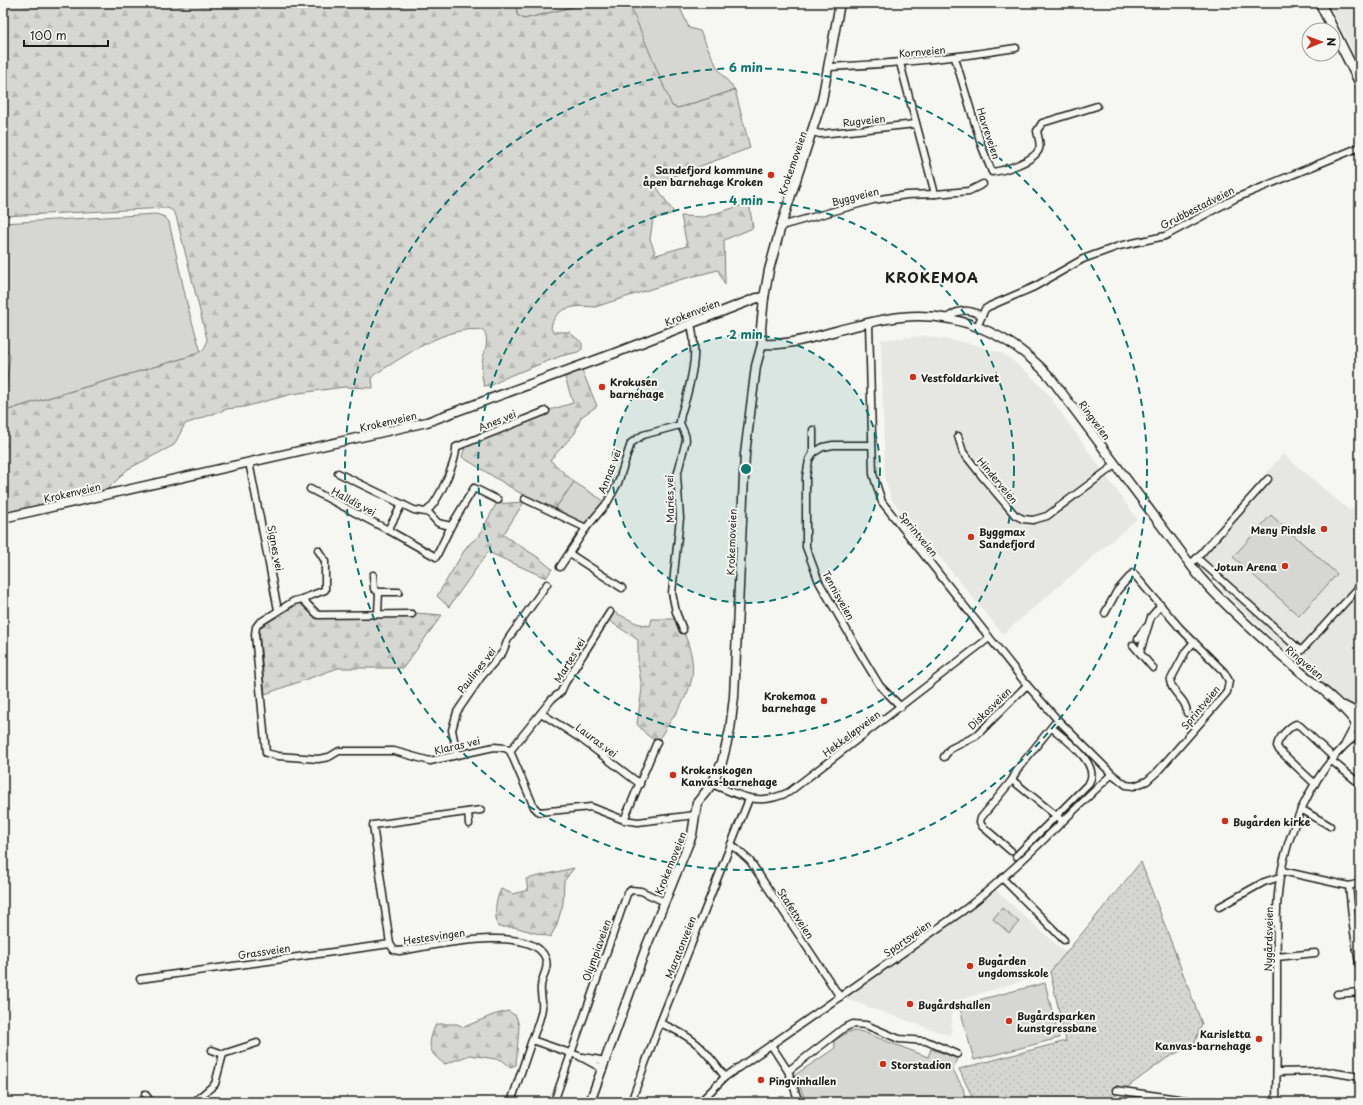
<svg xmlns="http://www.w3.org/2000/svg" width="1363" height="1105" viewBox="0 0 1363 1105" font-family="'Playpen Sans',sans-serif">
<defs>
<pattern id="forest-firs" width="22" height="20" patternUnits="userSpaceOnUse"><rect width="22" height="20" fill="#d6d6d2"/><path d="M5 1l3.5 6h-7zM16 11l3.5 6h-7z" fill="#b7b7b4"/></pattern>
<pattern id="park-dots" width="8" height="8" patternUnits="userSpaceOnUse"><rect width="8" height="8" fill="#d6d6d2"/><path d="M2 2h.1M6 6h.1" fill="none" stroke="#b7b7b4" stroke-width="1.8" stroke-linecap="round"/></pattern>
</defs>
<rect width="100%" height="100%" fill="#f6f6f2"/>
<filter id="ink" filterUnits="userSpaceOnUse"><feTurbulence type="fractalNoise" baseFrequency=".025" numOctaves="2"/><feDisplacementMap in="SourceGraphic" scale="8" xChannelSelector="R" yChannelSelector="G"/><feConvolveMatrix kernelMatrix="1 2 1 2 8 2 1 2 1" color-interpolation-filters="sRGB"/></filter>
<g filter="url(#ink)">
<!-- built -->
<g fill="#e6e6e2">
<path d="M1338,3H1360V66L1331,8Z"/>
<path d="M924,336L969,343L1004,354L1030,375L1047,393L1137,519L1003,634L892,500L885,480L881,340Z"/>
<path d="M1283,454L1350,511L1360,500V710L1328,690L1301,667L1300,664L1225,593L1194,556Z"/>
<path d="M993,888L1066,953L1050,972L953,1002L951,1036L840,997Z"/>
</g>
<!-- grass -->
<g fill="#d6d6d2" stroke="#797977">
<path d="M516,3H589L524,19L517,15Z"/>
<path d="M629,3H678L689,28L700,31L718,69L735,90L678,108L671,106Z"/>
<path d="M156,214L165,217L169,222L188,308L201,352L181,359L21,406L3,412L10,356L3,343V223Z"/>
<path d="M574,482L607,503L586,528L552,513Z"/>
<path d="M1271,515L1337,574L1299,616L1233,557Z"/>
<path d="M1002,908L1019,922L1009,933L993,919Z"/>
<path d="M1045,983L1059,1038L974,1060L959,1005Z"/>
<path d="M855,1031L863,1032L928,1057L931,1049L957,1058L953,1070L963,1088L966,1102H806L795,1075L835,1048L834,1041L848,1032Z"/>
</g>
<!-- forest -->
<g fill="url(#forest-firs)" stroke="#797977">
<path d="M3,3H516L517,15L524,19L589,3H629L672,106L678,108L735,90L750,148L654,183L674,213L653,219L650,239L656,255L687,246L681,216L704,217L749,203L753,228L724,240L725,285L718,270L679,280L595,307C577,305 553,306 551,329L554,332H569L582,343V349L578,352L561,356L509,376L492,385L484,386C482,378 481,371 482,364C483,352 491,340 483,330C445,325 406,356 375,374L372,377L373,388L344,387L292,394L244,407L227,409L185,424L174,445L128,469L108,489L3,513V412L21,406L181,359C192,355 207,353 207,339L176,216L172,210L167,208L3,216Z"/>
<path d="M581,368L597,406L581,417L575,433L550,460L574,482L552,513L462,457L466,443L546,411L573,403L564,374Z"/>
<path d="M524,502L503,535L539,558L552,569L546,578L488,552L449,607L437,596L467,546L479,536L496,504Z"/>
<path d="M300,603L316,617L416,613L442,615L403,668H338L265,694L259,628Z"/>
<path d="M614,612L636,623L650,626L652,619H678C707,680 689,691 657,742L647,735L637,724L642,689L638,663V640L608,620Z"/>
<path d="M574,868L564,881L563,904L556,927L550,937L514,927H498C494,913 495,902 501,889L513,894L528,890L526,879Z"/>
<path d="M508,1011L516,1016L519,1026L516,1065L510,1067L502,1060L470,1055L445,1064C426,1052 428,1043 436,1024H457L464,1027L493,1015Z"/>
</g>
<!-- park -->
<path fill="url(#park-dots)" stroke="#797977" d="M1141,862L1202,1024L1194,1044L1167,1058L1107,1102H972L971,1094L959,1069L1066,1041L1050,972Z"/>
<g fill="none" stroke-linecap="round" stroke-linejoin="round">
<defs>
<g id="street">
<path d="M955,58L982,147L992,172C1003,171 1035,161 1039,149C1041,144 1038,137 1037,131L1042,123L1097,106"/>
<path d="M900,63L935,194L969,191L983,184"/>
<path d="M830,67C893,64 954,58 1016,48"/>
<path d="M813,132L820,134L916,124"/>
<path d="M781,226L873,200L907,195L935,194"/>
<path d="M947,318C958,309 969,308 982,316"/>
<path d="M869,323L873,474L882,502L1027,685L1056,718L1112,774L1126,785L1134,786L1147,781L1157,772L1222,698L1227,692L1229,681L1224,672L1179,627L1133,573L1117,591L1105,613"/>
<path d="M977,327L985,309L990,306L1034,287L1083,259L1119,246L1165,236L1236,198L1360,147"/>
<path d="M813,430V453"/>
<path d="M958,436L963,452L981,475L1015,515L1023,519L1033,520L1047,516L1115,465"/>
<path d="M872,445H833L823,447L813,453L809,460L806,477V547L819,582L863,658L880,686L901,707"/>
<path d="M249,462L278,610"/>
<path d="M338,473L414,510L425,512C437,506 457,460 456,447L546,411"/>
<path d="M310,489L388,530L402,504"/>
<path d="M525,499L586,528"/>
<path d="M427,511L438,523L451,526"/>
<path d="M388,530L436,557L451,526L474,488L498,500"/>
<path d="M570,554L622,588"/>
<path d="M1197,558L1268,479"/>
<path d="M1190,564L1197,558L1301,651L1360,586"/>
<path d="M560,567L586,528L607,503L618,483L631,443L643,435L680,425"/>
<path d="M373,575L374,589L379,592H399"/>
<path d="M302,599L325,590V561L318,550"/>
<path d="M378,613L379,592"/>
<path d="M412,614L318,615L302,599L294,601L259,623L256,627L255,634L266,753L278,756L318,759L329,757L339,751H394L430,761L494,747L505,748L510,751L534,807L539,812L591,807L624,820L638,822L695,815"/>
<path d="M683,630L676,612L672,593L680,518L677,476L686,440C686,433 681,428 680,422C680,413 685,404 687,395C694,368 697,351 691,324"/>
<path d="M1138,639L1144,629L1148,626"/>
<path d="M1133,645L1153,668"/>
<path d="M1140,652L1151,617L1161,605"/>
<path d="M541,713L581,739L640,784"/>
<path d="M1187,713C1187,699 1172,694 1170,681L1186,651L1194,642"/>
<path d="M1345,744L1355,725"/>
<path d="M510,751L552,699L561,692L565,683L610,612"/>
<path d="M457,754L452,730L457,712L481,677L503,652L508,639L547,584"/>
<path d="M944,757L950,749L976,736L1027,685"/>
<path d="M1332,761L1360,784"/>
<path d="M1012,780L1059,818"/>
<path d="M712,784C741,796 758,807 789,792L989,638"/>
<path d="M1315,784L1279,750L1277,746C1278,738 1289,727 1296,724L1300,726L1334,758"/>
<path d="M1301,809L1330,826"/>
<path d="M481,810L373,825L390,944L394,950L399,951C428,947 530,923 545,957C550,967 542,976 541,986C540,994 543,1001 542,1008C541,1018 536,1029 532,1040L579,1056L603,1069"/>
<path d="M468,812L469,824"/>
<path d="M624,820L657,742"/>
<path d="M731,844L750,861L840,997"/>
<path d="M1011,851L982,826L980,822L981,818L1012,780L1017,770L1054,724"/>
<path d="M1016,856L1089,783C1101,764 1065,739 1052,728"/>
<path d="M1282,871L1349,886L1360,883"/>
<path d="M1003,879L1064,940"/>
<path d="M1349,886L1353,926L1360,970"/>
<path d="M1219,907L1264,882L1280,877"/>
<path d="M1277,957L1315,953"/>
<path d="M140,979L390,944"/>
<path d="M1337,994L1360,992"/>
<path d="M660,1023C694,1037 703,1047 725,1077"/>
<path d="M771,1045L788,1071L799,1102"/>
<path d="M212,1050L223,1054L257,1043"/>
<path d="M583,1057L606,1061"/>
<path d="M788,1071L844,1028L853,1024L866,1025L899,1039L926,1041L957,1054"/>
<path d="M1277,1072L1324,1071L1360,1077"/>
<path d="M1116,1090L1199,1102"/>
<path d="M145,1094L151,1102"/>
<path d="M194,1102L215,1084L223,1054"/>
<path d="M511,1102L532,1040"/>
<path d="M554,1102L627,894L631,890L641,891L665,902"/>
<path d="M631,1102L660,1023L749,799"/>
<path d="M700,1102L725,1077L964,910C1017,869 1063,820 1112,774"/>
<path d="M1276,1102C1277,1059 1277,1015 1277,972C1277,941 1275,909 1280,878C1288,831 1310,780 1344,746C1349,741 1355,737 1360,733"/>
</g>
<g id="secondary">
<path d="M762,344C787,346 815,337 839,330C860,325 880,319 901,317C959,311 1012,335 1050,377L1199,576C1229,610 1262,639 1296,668C1316,685 1339,701 1355,722"/>
<path d="M3,518L427,422L615,353L757,298H764"/>
<path d="M1344,706L1360,714"/>
<path d="M1357,718L1355,725L1360,730"/>
<path d="M590,1102L647,945L692,835L697,803L712,784L722,762L730,730L734,697L745,454L756,366L762,344L761,328L764,298L769,270L781,226L822,100L840,3"/>
</g>
<path id="primary" d="M1320,3L1360,83"/>
</defs>
<!-- street casing -->
<use href="#street" stroke="#1c1c1c" stroke-width="9"/>
<!-- secondary casing -->
<use href="#secondary" stroke="#1c1c1c" stroke-width="11"/>
<!-- primary casing -->
<use href="#primary" stroke="#1c1c1c" stroke-width="12"/>
<!-- street -->
<use href="#street" stroke="#f6f6f2" stroke-width="6"/>
<!-- secondary -->
<use href="#secondary" stroke="#f6f6f2" stroke-width="8"/>
<!-- primary -->
<use href="#primary" stroke="#f6f6f2" stroke-width="9"/>
</g>
</g>
<!-- distance rings -->
<circle cx="746" cy="469" r="134" fill="#0f766e" fill-opacity=".12"/>
<g fill="none" stroke="#0f766e" stroke-width="2" stroke-dasharray="7 5">
<circle cx="746" cy="469" r="134"/>
<circle cx="746" cy="469" r="268"/>
<circle cx="746" cy="469" r="401"/>
</g>
<!-- markers -->
<g fill="#c8321e" stroke="#f6f6f2" stroke-width="1.5">
<circle cx="771" cy="175" r="4"/>
<circle cx="913" cy="377" r="4"/>
<circle cx="602" cy="387" r="4"/>
<circle cx="1324" cy="529" r="4"/>
<circle cx="971" cy="537" r="4"/>
<circle cx="1285" cy="566" r="4"/>
<circle cx="824" cy="701" r="4"/>
<circle cx="673" cy="775" r="4"/>
<circle cx="1225" cy="821" r="4"/>
<circle cx="970" cy="966" r="4"/>
<circle cx="910" cy="1004" r="4"/>
<circle cx="1009" cy="1021" r="4"/>
<circle cx="1259" cy="1039" r="4"/>
<circle cx="883" cy="1064" r="4"/>
<circle cx="761" cy="1080" r="4"/>
</g>
<g text-anchor="middle" dominant-baseline="central" stroke-width="4" stroke-linejoin="round" paint-order="stroke">
<!-- street labels -->
<g font-size="10" fill="#1c1c1c" stroke="#f6f6f2">
<text transform="translate(922 51) rotate(-5)">Kornveien</text>
<text transform="translate(864 120) rotate(-6)">Rugveien</text>
<text transform="translate(989 133) rotate(72)">Havreveien</text>
<text transform="translate(792 163) rotate(-71)">Krokemoveien</text>
<text transform="translate(855 196) rotate(-14)">Byggveien</text>
<text transform="translate(1197 207) rotate(-27)">Grubbestadveien</text>
<text transform="translate(692 312) rotate(-21)">Krokenveien</text>
<text transform="translate(497 420) rotate(-22)">Anes vei</text>
<text transform="translate(1095 420) rotate(54)">Ringveien</text>
<text transform="translate(388 421) rotate(-13)">Krokenveien</text>
<text transform="translate(609 471) rotate(-69)">Annas vei</text>
<text transform="translate(998 480) rotate(50)">Hinderveien</text>
<text transform="translate(72 492) rotate(-13)">Krokenveien</text>
<text transform="translate(669 499) rotate(-91)">Maries vei</text>
<text transform="translate(354 501) rotate(28)">Halldis vei</text>
<text transform="translate(919 534) rotate(51)">Sprintveien</text>
<text transform="translate(731 542) rotate(-88)">Krokemoveien</text>
<text transform="translate(276 548) rotate(79)">Signes vei</text>
<text transform="translate(839 595) rotate(61)">Tennisveien</text>
<text transform="translate(569 660) rotate(-59)">Martes vei</text>
<text transform="translate(1305 662) rotate(40)">Ringveien</text>
<text transform="translate(476 670) rotate(-52)">Paulines vei</text>
<text transform="translate(1200 707) rotate(-50)">Sprintveien</text>
<text transform="translate(989 708) rotate(-44)">Diskosveien</text>
<text transform="translate(851 733) rotate(-37)">Hekkeløpveien</text>
<text transform="translate(597 740) rotate(37)">Lauras vei</text>
<text transform="translate(457 745) rotate(-13)">Klaras vei</text>
<text transform="translate(670 863) rotate(-68)">Krokemoveien</text>
<text transform="translate(796 913) rotate(57)">Stafettveien</text>
<text transform="translate(434 936) rotate(-8)">Hestesvingen</text>
<text transform="translate(907 938) rotate(-35)">Sportsveien</text>
<text transform="translate(1268 939) rotate(-89)">Nygårdsveien</text>
<text transform="translate(680 947) rotate(-68)">Maratonveien</text>
<text transform="translate(596 950) rotate(-70)">Olympiaveien</text>
<text transform="translate(264 951) rotate(-8)">Grassveien</text>
</g>
<!-- poi labels -->
<g font-size="10" font-weight="bold" fill="#1c1c1c" stroke="#f6f6f2" text-anchor="start">
<text x="763" y="169" text-anchor="end">Sandefjord kommune<tspan x="763" dy="12">åpen barnehage Kroken</tspan></text>
<text x="921" y="377">Vestfoldarkivet</text>
<text x="610" y="381">Krokusen<tspan x="610" dy="12">barnehage</tspan></text>
<text x="1316" y="529" text-anchor="end">Meny Pindsle</text>
<text x="979" y="531">Byggmax<tspan x="979" dy="12">Sandefjord</tspan></text>
<text x="1277" y="566" text-anchor="end">Jotun Arena</text>
<text x="816" y="695" text-anchor="end">Krokemoa<tspan x="816" dy="12">barnehage</tspan></text>
<text x="681" y="769">Krokenskogen<tspan x="681" dy="12">Kanvas-barnehage</tspan></text>
<text x="1233" y="821">Bugården kirke</text>
<text x="978" y="960">Bugården<tspan x="978" dy="12">ungdomsskole</tspan></text>
<text x="918" y="1004">Bugårdshallen</text>
<text x="1017" y="1015">Bugårdsparken<tspan x="1017" dy="12">kunstgressbane</tspan></text>
<text x="1251" y="1033" text-anchor="end">Karisletta<tspan x="1251" dy="12">Kanvas-barnehage</tspan></text>
<text x="891" y="1064">Storstadion</text>
<text x="769" y="1080">Pingvinhallen</text>
</g>
<!-- district labels -->
<g font-size="14" font-weight="bold" letter-spacing="1" fill="#1c1c1c" stroke="#f6f6f2">
<text x="932" y="277">KROKEMOA</text>
</g>
</g>
<circle cx="746" cy="469" r="6" fill="#0f766e" stroke="#f6f6f2" stroke-width="2"/>
<g font-size="12" text-anchor="middle" font-weight="bold" fill="#0f766e" stroke="#f6f6f2" stroke-width="4" stroke-linejoin="round" paint-order="stroke">
<text x="746" y="72">6 min</text>
<text x="746" y="205">4 min</text>
<text x="746" y="339">2 min</text>
</g>
<!-- margin -->
<rect width="1363" height="1105" fill="none" stroke="#f6f6f2" stroke-width="16"/>
<rect x="8" y="8" width="1347" height="1089" fill="none" stroke="#1c1c1c" stroke-width="1.5" filter="url(#ink)"/>
<!-- north arrow -->
<g transform="translate(1321 42) rotate(89)"><circle r="19" fill="#f6f6f2" stroke="#9f9f9c"/>
<path d="M0-3L7 15L0 10L-7 15Z" fill="#c8321e"/>
<text y="-6" font-size="11" font-weight="bold" text-anchor="middle" fill="#1c1c1c">N</text>
</g>
<!-- scale -->
<path d="M24 40v6h84v-6" fill="none" stroke="#1c1c1c" stroke-width="2"/>
<text x="30" y="40" font-size="12" fill="#1c1c1c" stroke="#f6f6f2" stroke-width="3" paint-order="stroke">100 m</text>
</svg>
